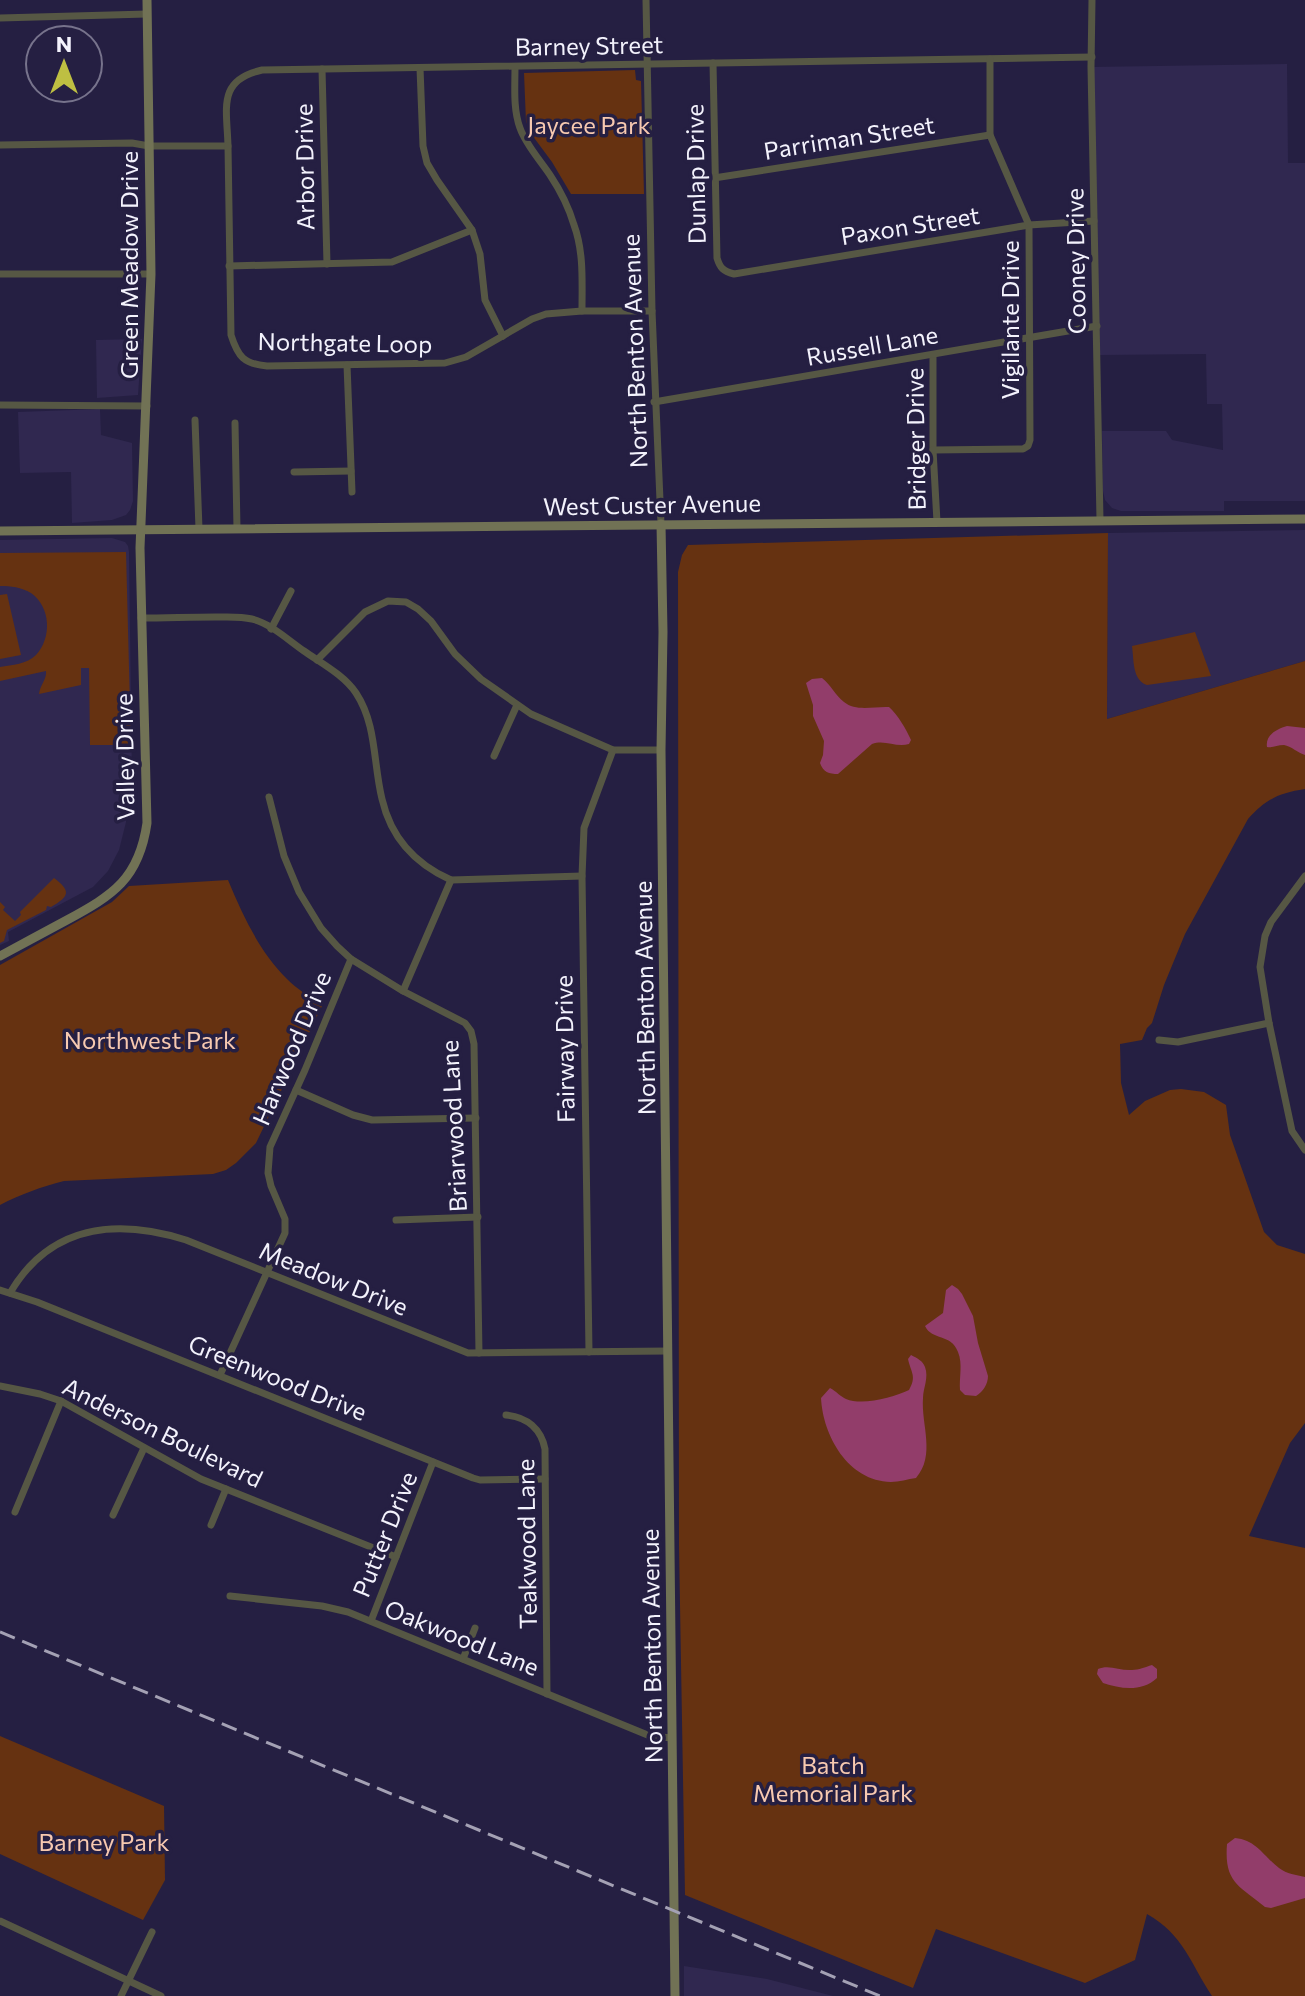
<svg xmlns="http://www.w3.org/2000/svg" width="1305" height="1996" viewBox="0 0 1305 1996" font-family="Commissioner,sans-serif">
<rect width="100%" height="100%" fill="#251f42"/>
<!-- built -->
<g fill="#302850">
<path d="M1287,64L1288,163H1305V501H1224V511H1121L1112,508L1105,500L1103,491L1102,431H1166L1172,440L1223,450L1222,404H1207L1206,354L1100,355L1091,67Z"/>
<path d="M142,339L138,395L97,398L96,340Z"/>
<path d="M100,409L101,435L132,443L133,501L130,510L126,515L112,520L72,523L71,472L20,473L18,412Z"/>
<path d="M1305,530V661L1107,719L1108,533Z"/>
<path d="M112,538L125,542L128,546L129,552L132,783L127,799L126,822L119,850L108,871L93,887L8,932L9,941L0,945V540Z"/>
<path d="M684,1966L767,1979L833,1996H684Z"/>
</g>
<!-- green -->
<g fill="#663211">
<path d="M635,70L636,80L641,81L644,194H571L552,162L532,135L526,122L524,73Z"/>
<path d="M1108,533L1107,719L1305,661V789C1279,793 1266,799 1248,819L1185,934L1164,985L1152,1023L1147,1028L1142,1040L1120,1044L1121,1083L1129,1115L1145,1101L1170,1090L1181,1089L1204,1092L1226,1105L1230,1135L1264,1232L1277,1245L1305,1254V1423L1290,1443L1249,1536L1305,1548V1996H1212C1190,1963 1184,1935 1147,1914L1135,1960L1085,1983L936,1929L913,1988L685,1895L679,1546L678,572L682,555L688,545Z"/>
<path d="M126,552L131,745H90L89,668H81V685L39,694C40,685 47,679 46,671L0,681V667C12,665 27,664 36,655C52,638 51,607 31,593C21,587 11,586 0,586V553Z"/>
<path d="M7,594L21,655L0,659V595Z"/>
<path d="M1195,632L1211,676L1147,685C1132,680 1134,660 1132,646Z"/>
<path d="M54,878C71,891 70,896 51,907L47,906L46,910L7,930L4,941L0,943V902L5,907L3,910L15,921L21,915L20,912Z"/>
<path d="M228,880C243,916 259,951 287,979C297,989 310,997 322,1006L256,1143L236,1163L226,1170L213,1174L64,1181C41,1187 21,1194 0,1205V965L112,902L129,886Z"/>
<path d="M0,1736L164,1806L165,1880L143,1920L0,1854Z"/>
</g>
<!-- water -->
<g fill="#923d6a">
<path d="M822,678C831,685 835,695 844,702C856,712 875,706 889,707C898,715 906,729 911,740L909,744C896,748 885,739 872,744L838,774C829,774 823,772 820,763L823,755L824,741L813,716V705L806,683L812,679Z"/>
<path d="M1287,726L1305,728V755C1298,753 1291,746 1284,745C1277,745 1273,748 1267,747C1265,735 1277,729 1287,726Z"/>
<path d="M952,1285L958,1289L962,1294L973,1316L978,1343L988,1376C988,1384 983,1392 976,1396L965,1395L960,1390C959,1378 963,1364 958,1352C951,1333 932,1341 925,1326L943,1313L946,1290Z"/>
<path d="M911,1355C917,1358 923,1361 925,1367C929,1378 923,1388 923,1398C921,1425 936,1455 916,1478C908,1479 899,1482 891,1482C848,1481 823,1436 821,1398L830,1388C836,1391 841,1397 846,1399C863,1406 894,1397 909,1390C917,1376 911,1373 908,1359Z"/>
<path d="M1152,1665L1157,1669V1678C1142,1692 1121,1689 1103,1683L1097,1674L1098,1669C1109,1664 1120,1671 1132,1670C1139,1670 1145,1667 1152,1665Z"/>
<path d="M1235,1838C1257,1840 1264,1857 1279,1868C1287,1874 1296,1875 1305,1877V1898L1271,1908L1265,1907C1239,1885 1224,1883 1227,1844Z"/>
</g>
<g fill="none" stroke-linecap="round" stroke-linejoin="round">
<!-- street -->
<g stroke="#565744" stroke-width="7">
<path d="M646,0L652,311L661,524"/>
<path d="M1092,0L1091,67L1100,520"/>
<path d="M0,18L147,14"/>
<path d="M713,63L717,258C720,268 723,271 734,274L1029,225L1094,221"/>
<path d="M515,67C515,87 513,109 520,128C526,145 540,160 550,175C560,190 569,208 574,225C584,252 582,282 582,311"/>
<path d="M420,68L423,146L427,163L437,180L472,230L480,254L485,300L503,336"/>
<path d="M322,69L327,264"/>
<path d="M0,145L132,143L149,146H228C227,108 217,80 262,70L1092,57"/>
<path d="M228,146L231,335C238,357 244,364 267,366L445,363L466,357L532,319L546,314L582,311H652"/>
<path d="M714,178L990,135"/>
<path d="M229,266L392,262L472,230"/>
<path d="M0,274H151"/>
<path d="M933,355V450L937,522"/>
<path d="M347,365L352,492"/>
<path d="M654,402L1097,326"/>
<path d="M0,405L147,406"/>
<path d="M195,420L199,529"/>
<path d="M235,423L237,529"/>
<path d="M933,450L1023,449L1028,446L1030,440L1029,225L990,135V59"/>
<path d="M294,472L351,471"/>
<path d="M141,618C166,618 190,617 215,617C227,617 240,616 252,619C270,623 288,640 304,651C321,663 344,675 356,693C377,725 373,763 382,799C391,838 415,864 451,880L582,876"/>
<path d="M271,629L291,591"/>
<path d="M317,660L365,612L388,601L406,602L418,609L431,621L455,654L481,679L531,714L613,750H661"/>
<path d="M494,756L517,705"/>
<path d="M269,797L284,856L299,892L321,928L337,946L351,959L403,991L465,1023L471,1031L474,1044L479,1353"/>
<path d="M1305,876L1271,922L1265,936L1260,967L1269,1023L1292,1131L1305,1150"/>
<path d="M403,991L451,880"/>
<path d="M1159,1040L1178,1042L1269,1023"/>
<path d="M296,1090L353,1115L372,1120L476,1118"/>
<path d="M396,1220L478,1217"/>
<path d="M0,1290L37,1302L473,1478L480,1480L545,1479"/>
<path d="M10,1293C50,1225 116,1218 186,1240L468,1353L668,1351"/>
<path d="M589,1352L582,876L584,828L613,750"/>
<path d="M220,1375L285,1233V1219L271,1186L268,1173L270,1147L305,1070L351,959"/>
<path d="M0,1386L40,1394L61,1401L201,1479L396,1557"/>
<path d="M506,1415C527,1417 541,1429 545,1449L547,1694"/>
<path d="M15,1512L61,1401"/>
<path d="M113,1515L144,1448"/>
<path d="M211,1525L226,1489"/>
<path d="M230,1596L322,1606L348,1612L650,1736L672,1738"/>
<path d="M371,1621L433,1462"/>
<path d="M463,1659L475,1628"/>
<path d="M0,1921L161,1996"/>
<path d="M121,1996L152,1932"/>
</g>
<!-- secondary -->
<g stroke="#717255" stroke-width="9">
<path d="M661,524L663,632L661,750L675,1996"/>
<path d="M0,531L1305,519"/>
<path d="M0,956C22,944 45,932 67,920C113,895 139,879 147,823L140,548L151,274L147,0"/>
</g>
<!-- rail -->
<path stroke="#a4a1b4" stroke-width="3" stroke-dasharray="16 8" stroke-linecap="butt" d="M0,1632L880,1996"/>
</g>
<g text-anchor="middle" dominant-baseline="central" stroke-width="7" stroke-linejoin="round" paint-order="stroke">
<!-- street labels -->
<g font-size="24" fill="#f3f2fc" stroke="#251f42">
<text transform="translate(589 45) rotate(-1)">Barney Street</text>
<text transform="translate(849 137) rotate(-9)">Parriman Street</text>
<text transform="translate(304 167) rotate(-91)">Arbor Drive</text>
<text transform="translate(695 174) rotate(-91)">Dunlap Drive</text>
<text transform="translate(910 225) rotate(-9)">Paxon Street</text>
<text transform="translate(1075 261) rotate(-91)">Cooney Drive</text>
<text transform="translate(128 265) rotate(-90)">Green Meadow Drive</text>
<text transform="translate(1009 320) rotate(-90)">Vigilante Drive</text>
<text transform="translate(345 342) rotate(1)">Northgate Loop</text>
<text transform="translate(872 345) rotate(-10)">Russell Lane</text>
<text transform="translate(634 351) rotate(-92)">North Benton Avenue</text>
<text transform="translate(915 439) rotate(-91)">Bridger Drive</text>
<text transform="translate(652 504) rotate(-1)">West Custer Avenue</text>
<text transform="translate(124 757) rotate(-91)">Valley Drive</text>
<text transform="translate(644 998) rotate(-91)">North Benton Avenue</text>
<text transform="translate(291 1048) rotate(-67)">Harwood Drive</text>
<text transform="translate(564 1049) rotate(-91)">Fairway Drive</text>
<text transform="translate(453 1126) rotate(-93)">Briarwood Lane</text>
<text transform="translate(334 1278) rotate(22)">Meadow Drive</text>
<text transform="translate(278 1377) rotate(22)">Greenwood Drive</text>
<text transform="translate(163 1432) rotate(26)">Anderson Boulevard</text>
<text transform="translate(384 1534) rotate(-68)">Putter Drive</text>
<text transform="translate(526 1544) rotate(-91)">Teakwood Lane</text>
<text transform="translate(462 1637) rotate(22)">Oakwood Lane</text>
<text transform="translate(651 1646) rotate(-91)">North Benton Avenue</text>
</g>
<!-- park labels -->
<g font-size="24" fill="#f7c9b0" stroke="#251f42">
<text x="589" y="124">Jaycee Park</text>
<text x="150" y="1039">Northwest Park</text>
<text x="833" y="1764">Batch<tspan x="833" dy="28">Memorial Park</tspan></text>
<text x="104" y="1841">Barney Park</text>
</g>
</g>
<!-- north arrow -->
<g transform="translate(64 64)"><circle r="38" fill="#251f42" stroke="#77738c" stroke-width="2"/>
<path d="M0-6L14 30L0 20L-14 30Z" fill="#bebf42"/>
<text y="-12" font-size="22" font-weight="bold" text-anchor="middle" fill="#f3f2fc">N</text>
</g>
</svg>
